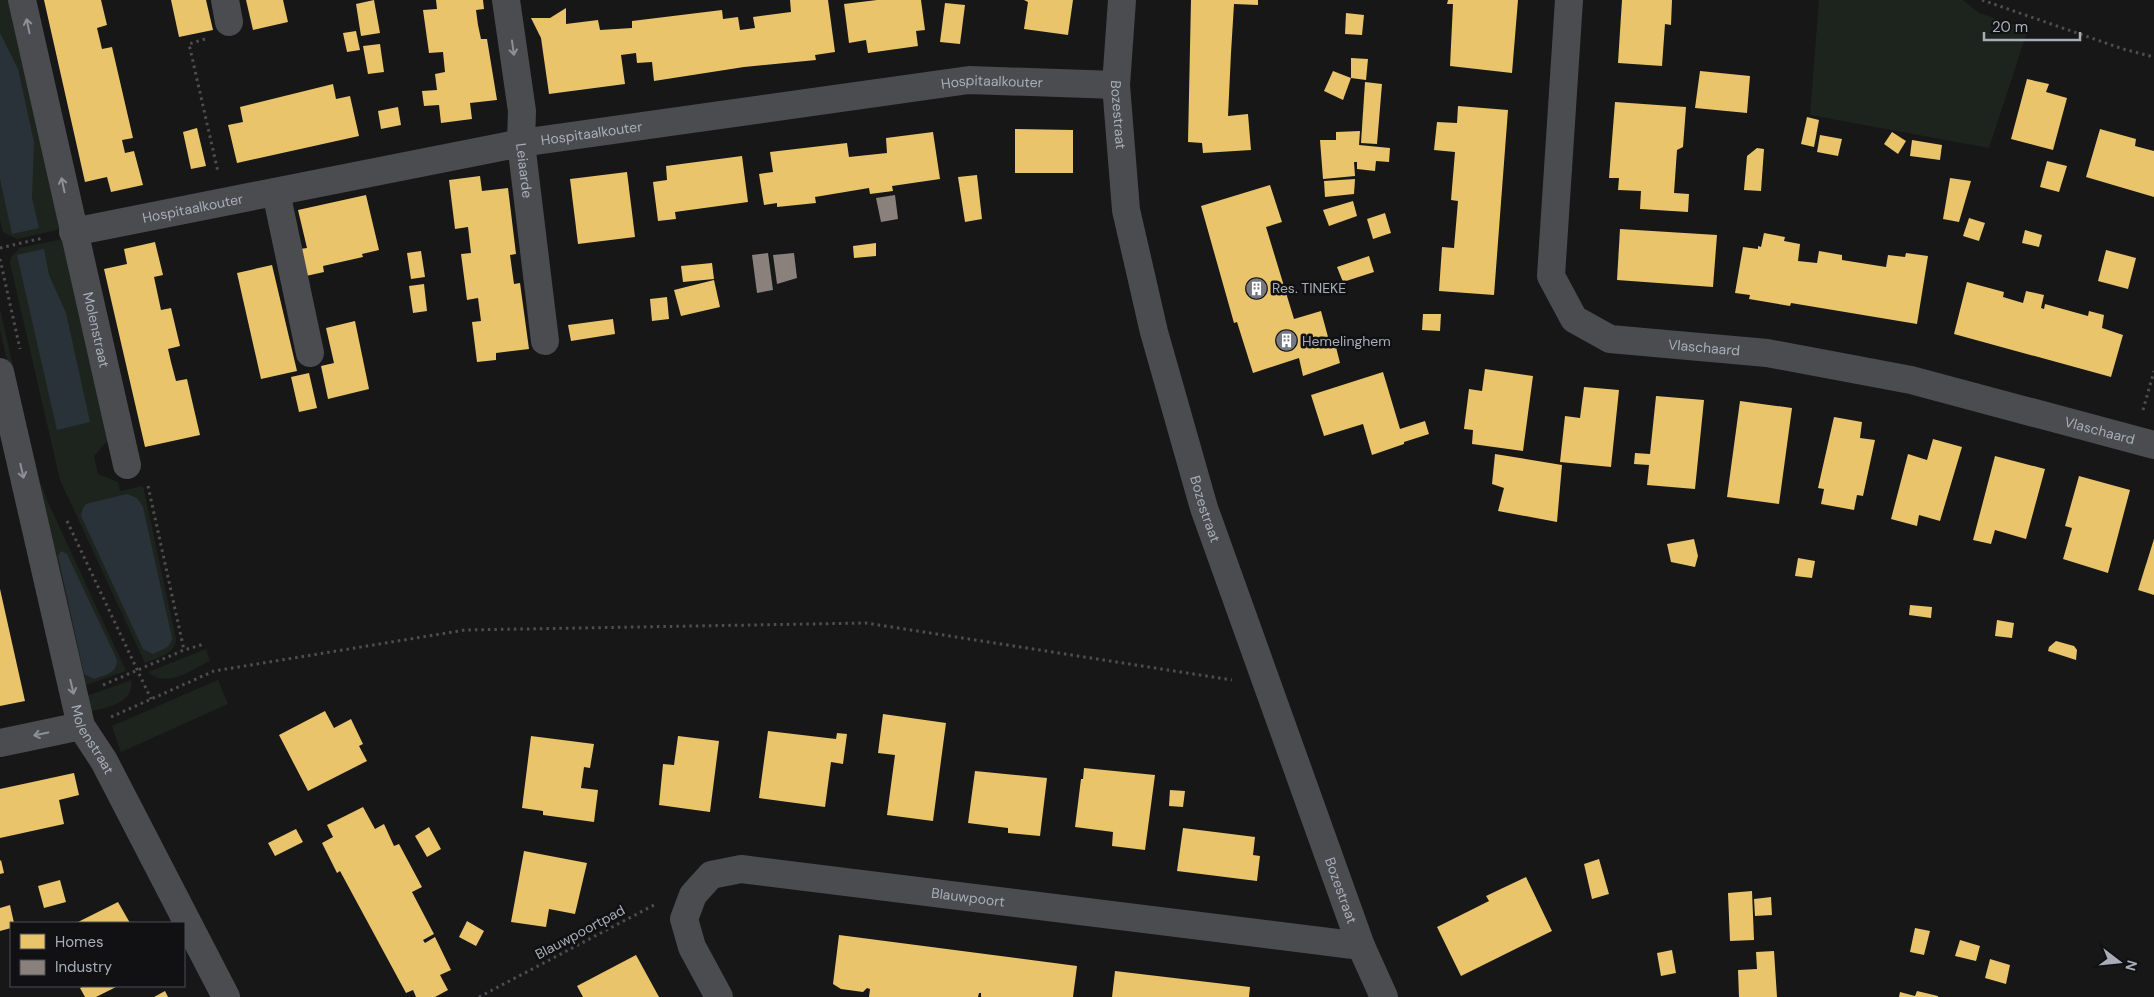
<svg xmlns="http://www.w3.org/2000/svg" width="2154" height="997" viewBox="0 0 2154 997" font-family="'DM Sans',sans-serif">
<rect width="100%" height="100%" fill="#171717"/>
<!-- green -->
<g fill="#1d241e">
<path d="M0,0H10L61,229L17,239L3,232L0,220Z"/>
<path d="M1819,0H1963L1979,13L2028,29L1989,148L1810,115Z"/>
<path d="M63,239L108,440L94,456L98,474L118,482L120,491L143,486L176,639C176,654 156,658 145,663L60,480L10,263L11,257L20,248Z"/>
<path d="M0,309L28,433L24,434L0,330Z"/>
<path d="M26,443H31L40,482L47,500L126,671L81,687Z"/>
<path d="M206,649L210,661C191,670 167,689 148,672Z"/>
<path d="M131,680C135,704 105,708 87,712L84,697Z"/>
<path d="M218,680L228,704L121,752L112,726Z"/>
</g>
<!-- water -->
<g fill="#2a3239">
<path d="M0,33L18,69L34,142L32,198L39,228L12,234L0,179Z"/>
<path d="M44,249L49,275L66,313L90,422L57,430L17,255Z"/>
<path d="M127,494L137,498L143,507L172,638C171,648 161,650 153,654L143,649L81,516L83,508L86,504Z"/>
<path d="M61,551L67,554L117,660C117,674 104,675 94,679L84,674L58,556Z"/>
</g>
<!-- homes -->
<g fill="#e9c46a">
<path d="M44,0H101L107,25L97,28L102,49L112,47L133,138L122,140L125,153L134,151L143,185L111,192L107,177L85,182Z"/>
<path d="M171,0H206L213,30L179,37Z"/>
<path d="M246,0H283L288,22L253,30Z"/>
<path d="M374,0L380,33L361,36L356,4Z"/>
<path d="M436,0H483L484,9L476,10L478,25L481,39H487L497,100L470,103L472,119L441,123L439,105L424,106L422,91L437,90L435,74L445,72L443,52L429,53L423,10L437,9Z"/>
<path d="M790,0H828L835,52L815,55L816,60L744,67L654,81L652,62L637,63L636,53L621,55L625,84L549,94L541,38L531,18H550L566,8V24L598,20L600,30L632,28V21L722,10L723,19L738,17L740,30L755,28L753,17L791,12Z"/>
<path d="M877,0H921L925,30L916,31L918,46L868,53L866,40L849,43L844,4Z"/>
<path d="M1024,0H1073L1068,35L1024,29L1028,2Z"/>
<path d="M1191,0H1258V5L1234,4L1231,53L1228,116L1248,114L1251,150L1203,153L1202,143L1188,142Z"/>
<path d="M1448,0H1518L1512,73L1450,66L1453,4H1447Z"/>
<path d="M1622,0H1672L1671,25L1665,24L1662,66L1618,63Z"/>
<path d="M945,3L965,5L960,44L940,42Z"/>
<path d="M1346,13L1364,15L1362,35L1345,34Z"/>
<path d="M356,31L360,50L347,52L343,33Z"/>
<path d="M380,44L384,72L368,74L363,46Z"/>
<path d="M1351,58L1368,59L1366,80L1351,78Z"/>
<path d="M1333,71L1351,78L1343,100L1324,91Z"/>
<path d="M1700,71L1750,76L1747,113L1695,108Z"/>
<path d="M2027,79L2049,84L2046,92L2067,98L2053,150L2011,139Z"/>
<path d="M1365,82L1382,84L1377,144L1361,143Z"/>
<path d="M333,84L336,99L350,96L359,136L237,163L228,125L243,122L240,107Z"/>
<path d="M1615,102L1686,107L1683,147L1677,150L1674,193L1689,194L1688,212L1640,209L1641,191L1618,190L1619,178H1609Z"/>
<path d="M1458,106L1508,110L1494,295L1439,291L1442,247L1454,248L1458,201L1451,200L1455,152L1434,150L1437,122L1457,123Z"/>
<path d="M398,107L401,125L381,129L378,111Z"/>
<path d="M1807,117L1819,120L1814,147L1801,144Z"/>
<path d="M197,128L206,166L191,169L183,132Z"/>
<path d="M1015,129L1073,130V173H1015Z"/>
<path d="M2100,129L2136,139L2135,146L2154,151V197L2086,177Z"/>
<path d="M1360,131L1359,145L1390,148L1389,162L1376,161L1375,171L1357,169V162H1354L1355,176L1323,179L1320,140H1336V132Z"/>
<path d="M933,132L940,179L892,186L893,191L870,194L869,188L815,197L816,203L777,207V203L764,205L759,174L773,172L770,152L847,143L849,157L887,153L886,138Z"/>
<path d="M1892,132L1906,141L1898,154L1884,144Z"/>
<path d="M1820,135L1842,139L1838,156L1817,152Z"/>
<path d="M1912,140L1942,145L1940,160L1910,156Z"/>
<path d="M1757,148L1764,149L1761,191L1744,190L1747,156Z"/>
<path d="M742,156L748,202L675,212L676,219L658,221L653,182L667,180L666,166Z"/>
<path d="M2047,161L2067,166L2059,192L2040,187Z"/>
<path d="M627,172L635,237L578,244L570,179Z"/>
<path d="M977,175L982,219L965,222L958,177Z"/>
<path d="M480,176L482,191L508,188L516,254L510,255L514,284L520,283L529,349L496,353V360L477,362L472,322L481,321L478,298L467,300L461,254L471,253L468,227L455,229L449,180Z"/>
<path d="M1950,178L1971,181L1959,222L1943,219Z"/>
<path d="M1355,179L1354,194L1325,197L1324,181Z"/>
<path d="M1270,185L1282,222L1266,227L1294,319L1321,311L1331,348L1336,347L1340,363L1303,376L1299,358L1253,373L1237,322L1234,323L1201,206Z"/>
<path d="M366,195L379,250L362,254L363,257L323,266L324,272L306,276L300,249L307,248L298,210Z"/>
<path d="M1353,201L1357,216L1329,226L1323,210Z"/>
<path d="M1385,213L1391,233L1373,239L1367,219Z"/>
<path d="M1969,218L1985,223L1979,241L1963,236Z"/>
<path d="M1620,229L1717,235L1713,287L1617,280Z"/>
<path d="M2025,230L2042,235L2039,247L2022,243Z"/>
<path d="M1764,233L1785,237L1784,241L1800,244L1798,261L1817,263L1819,251L1842,255V260L1886,267L1888,255L1905,257L1906,253L1928,256L1917,324L1791,303L1790,306L1749,299L1750,295L1735,293L1743,247L1758,249V246L1761,247Z"/>
<path d="M155,242L163,275L154,277L161,310L171,308L180,346L168,349L171,362L176,381L187,379L200,435L145,447L104,269L127,264L124,249Z"/>
<path d="M876,243V256L854,258L853,246Z"/>
<path d="M2106,250L2136,258L2128,289L2098,281Z"/>
<path d="M421,251L425,277L411,279L407,253Z"/>
<path d="M1369,256L1374,272L1343,282L1337,267Z"/>
<path d="M712,263L714,279L683,282L681,266Z"/>
<path d="M272,265L297,371L261,379L237,273Z"/>
<path d="M714,280L720,307L681,316L674,290Z"/>
<path d="M1967,282L2004,292L2003,297L2023,303L2026,291L2044,295L2041,308L2044,309L2045,304L2088,316L2089,311L2104,315L2102,328L2123,335L2111,377L1954,334Z"/>
<path d="M424,284L427,311L413,313L409,286Z"/>
<path d="M667,297L669,319L652,321L650,299Z"/>
<path d="M1423,314H1441L1440,331L1422,330Z"/>
<path d="M613,319L615,334L571,341L568,325Z"/>
<path d="M355,321L369,389L328,399L321,366L334,363L326,328Z"/>
<path d="M1485,369L1533,376L1523,451L1472,444L1473,430L1464,429L1469,389L1482,391Z"/>
<path d="M1383,372L1400,429L1425,421L1429,434L1404,442V444L1372,455L1363,424L1324,436L1311,395Z"/>
<path d="M309,373L317,408L299,412L291,377Z"/>
<path d="M1584,387L1619,390L1611,467L1560,462L1565,416L1580,418Z"/>
<path d="M1656,396L1704,400L1695,489L1647,485L1649,465L1634,464L1635,453L1650,454Z"/>
<path d="M1740,401L1792,408L1779,504L1727,497Z"/>
<path d="M1834,417L1862,422L1860,438L1875,440L1863,496L1857,495L1854,510L1821,504L1824,489L1818,488Z"/>
<path d="M1933,439L1962,447L1940,521L1919,515L1917,526L1891,519L1908,454L1927,460Z"/>
<path d="M1495,454L1562,465L1557,522L1498,511L1504,488L1492,484Z"/>
<path d="M1995,456L2045,469L2026,539L1995,530L1991,544L1973,540Z"/>
<path d="M2079,476L2130,490L2108,573L2063,559L2072,528L2065,526Z"/>
<path d="M1694,539L1698,556L1695,567L1671,562L1667,544Z"/>
<path d="M2154,539V595L2138,590Z"/>
<path d="M1798,558L1815,561L1812,578L1795,576Z"/>
<path d="M0,589L25,701L0,706Z"/>
<path d="M1910,605L1932,607L1931,618L1909,615Z"/>
<path d="M1997,620L2014,623L2012,638L1995,636Z"/>
<path d="M2056,641L2074,646L2077,650L2076,660L2048,651L2049,647Z"/>
<path d="M325,711L334,728L351,719L363,744L359,746L367,761L308,791L279,735Z"/>
<path d="M883,714L946,723L933,821L887,815L895,755L878,753Z"/>
<path d="M768,731L836,739L837,733L847,734L843,764L831,762L825,807L759,798Z"/>
<path d="M531,736L594,744L590,768L584,767L581,788L598,790L594,822L543,815V811L522,808Z"/>
<path d="M678,736L719,741L710,812L659,805L663,764L674,765Z"/>
<path d="M1084,768L1155,775L1145,850L1112,846L1113,832L1075,827L1081,779H1083Z"/>
<path d="M975,771L1047,778L1040,836L1008,833V828L968,823Z"/>
<path d="M74,773L79,795L59,800L64,824L0,838V789Z"/>
<path d="M1170,790L1185,791L1183,807L1169,806Z"/>
<path d="M363,807L375,829L384,824L394,846L399,844L422,887L412,892L434,934L423,940L425,943L435,937L451,970L440,975L448,990L435,997H416L413,990L406,993L340,871L337,873L322,843L333,837L327,825Z"/>
<path d="M429,827L441,849L427,857L415,836Z"/>
<path d="M1183,828L1255,837L1253,855L1260,856L1257,881L1177,871Z"/>
<path d="M296,829L303,842L275,856L268,843Z"/>
<path d="M524,851L587,863L575,914L549,909L546,927L511,922Z"/>
<path d="M1599,859L1609,894L1592,899L1584,864Z"/>
<path d="M1,860L4,873L0,874V861Z"/>
<path d="M1526,877L1552,931L1461,976L1437,927L1489,901L1486,896Z"/>
<path d="M60,880L66,902L44,908L38,886Z"/>
<path d="M1752,891L1754,940L1730,941L1728,893Z"/>
<path d="M1771,897L1772,915L1755,916L1754,899Z"/>
<path d="M118,902L130,923H76Z"/>
<path d="M10,905L14,923H11V928L0,931V908Z"/>
<path d="M467,921L484,931L476,946L459,937Z"/>
<path d="M1915,928L1930,931L1924,955L1910,952Z"/>
<path d="M839,935L1077,966L1073,997H981V993H979L978,997H869L870,989L867,988L863,992L841,989L833,984Z"/>
<path d="M1960,940L1980,946L1976,961L1955,956Z"/>
<path d="M1672,950L1676,973L1661,976L1657,953Z"/>
<path d="M1774,951L1777,997H1739L1738,970L1757,969L1756,952Z"/>
<path d="M636,955L659,997H583L577,986Z"/>
<path d="M1990,959L2010,965L2006,984L1985,978Z"/>
<path d="M1115,971L1250,987L1249,997H1112Z"/>
<path d="M84,986H118L96,997H85L80,988Z"/>
<path d="M165,991L168,997H154Z"/>
<path d="M1917,991L1938,996V997H1899L1900,992L1915,996Z"/>
</g>
<!-- industry -->
<g fill="#8a817c">
<path d="M895,195L898,219L881,222L876,198Z"/>
<path d="M768,253L773,290L757,293L752,255Z"/>
<path d="M794,253L797,278L777,284L773,255Z"/>
</g>
<g fill="none" stroke-linecap="round" stroke-linejoin="round">
<!-- path -->
<g stroke="#4d4e52" stroke-width="3" stroke-dasharray="2.5 4" stroke-linecap="butt">
<path d="M1982,0L2123,49L2154,57"/>
<path d="M205,39L189,44L218,172"/>
<path d="M0,248L43,238"/>
<path d="M0,259L20,349"/>
<path d="M2143,410L2154,371"/>
<path d="M148,486L184,650"/>
<path d="M67,521L151,699"/>
<path d="M103,685L184,650L204,644"/>
<path d="M111,717L214,671L465,630L866,623L1232,680"/>
<path d="M479,997L656,904"/>
</g>
<!-- minor -->
<g stroke="#4b4c50" stroke-width="28">
<path id="s1" d="M22,0L127,465"/>
<path d="M225,0L229,22"/>
<path id="s2" d="M506,0L522,111L521,143L545,341"/>
<path id="s3" d="M1122,0L1116,85L1126,210L1154,332L1204,508L1361,946L1384,997"/>
<path id="s4" d="M1569,0L1551,276L1574,319L1610,339L1767,353L1911,380L2154,445"/>
<path d="M276,192L310,353"/>
<path id="s5" d="M73,232L521,143L969,80L1116,85"/>
<path id="s6" d="M0,372L81,726L104,761L226,997"/>
<path d="M0,743L81,726"/>
<path id="s7" d="M719,997L692,947L684,919L693,895L711,875L741,869L1361,946"/>
</g>
</g>
<!-- one-way arrows -->
<defs><path id="oneway-shaft" d="M-6 0H5M1.5-3L5.5 0L1.5 3" fill="none" stroke-width="1.6" stroke-linecap="round" stroke-linejoin="round" transform="scale(1.25)"/></defs>
<g stroke="#8c9099">
<use href="#oneway-shaft" transform="translate(28 26) rotate(-102)"/>
<use href="#oneway-shaft" transform="translate(513 48) rotate(82)"/>
<use href="#oneway-shaft" transform="translate(63 185) rotate(-102)"/>
<use href="#oneway-shaft" transform="translate(22 471) rotate(77)"/>
<use href="#oneway-shaft" transform="translate(72 687) rotate(77)"/>
<use href="#oneway-shaft" transform="translate(41 734) rotate(168)"/>
</g>
<!-- icons -->
<defs>
<symbol id="building-disc" viewBox="-11 -11 22 22"><circle r="9.5" fill="#757880" stroke="#111113"/><path d="M-4-6H4V6H1V3H-1V6H-4ZM-2.5-4.3h1.7v1.8h-1.7ZM.8-4.3h1.7v1.8H.8ZM-2.5-1h1.7V.8h-1.7ZM.8-1h1.7V.8H.8Z" fill="#fff"/></symbol>
</defs>
<g fill-rule="evenodd">
<use href="#building-disc" x="1244" y="276" width="25" height="25"/>
<use href="#building-disc" x="1274" y="328" width="25" height="25"/>
</g>
<g text-anchor="middle" dominant-baseline="central" stroke-width="5" stroke-linejoin="round" paint-order="stroke">
<!-- street labels -->
<g font-size="14" fill="#a8adb8" stroke="#111113">
<text stroke="none"><textPath href="#s5" startOffset="932">Hospitaalkouter</textPath></text>
<text stroke="none"><textPath href="#s3" startOffset="115">Bozestraat</textPath></text>
<text stroke="none"><textPath href="#s5" startOffset="528">Hospitaalkouter</textPath></text>
<text stroke="none"><textPath href="#s2" startOffset="172">Leiaarde</textPath></text>
<text stroke="none"><textPath href="#s5" startOffset="122">Hospitaalkouter</textPath></text>
<text stroke="none"><textPath href="#s1" startOffset="338">Molenstraat</textPath></text>
<text stroke="none"><textPath href="#s4" startOffset="461">Vlaschaard</textPath></text>
<text stroke="none"><textPath href="#s4" startOffset="866">Vlaschaard</textPath></text>
<text stroke="none"><textPath href="#s3" startOffset="520">Bozestraat</textPath></text>
<text stroke="none"><textPath href="#s6" startOffset="380">Molenstraat</textPath></text>
<text stroke="none"><textPath href="#s3" startOffset="925">Bozestraat</textPath></text>
<text stroke="none"><textPath href="#s7" startOffset="398">Blauwpoort</textPath></text>
<text transform="translate(580 932) rotate(-28)">Blauwpoortpad</text>
</g>
<!-- poi labels -->
<g font-size="14" fill="#a8adb8" stroke="#111113" text-anchor="start">
<text x="1272" y="288">Res. TINEKE</text>
<text x="1302" y="341">Hemelinghem</text>
</g>
</g>
<!-- legend -->
<rect x="10" y="922" width="175" height="65" fill="#111113" stroke="#4d4f55"/>
<rect x="20" y="934" width="25" height="15" fill="#e9c46a" stroke="#4d4f55"/>
<text x="55" y="947" font-size="15" fill="#a8adb8">Homes</text>
<rect x="20" y="960" width="25" height="15" fill="#8a817c" stroke="#4d4f55"/>
<text x="55" y="972" font-size="15" fill="#a8adb8">Industry</text>
<!-- north arrow -->
<g transform="translate(2119 962) rotate(106)" stroke="#111113" stroke-width="4" paint-order="stroke">
<path d="M0-4L9 19L0 12L-9 19Z" fill="#a8adb8"/>
<text y="-8" font-size="14" font-weight="bold" text-anchor="middle" fill="#a8adb8">N</text>
</g>
<!-- scale -->
<path d="M1984 32v8h96v-8" fill="none" stroke="#a8adb8" stroke-width="2.5"/>
<text x="1992" y="32" font-size="15" fill="#a8adb8" stroke="#111113" stroke-width="4" paint-order="stroke">20 m</text>
</svg>
